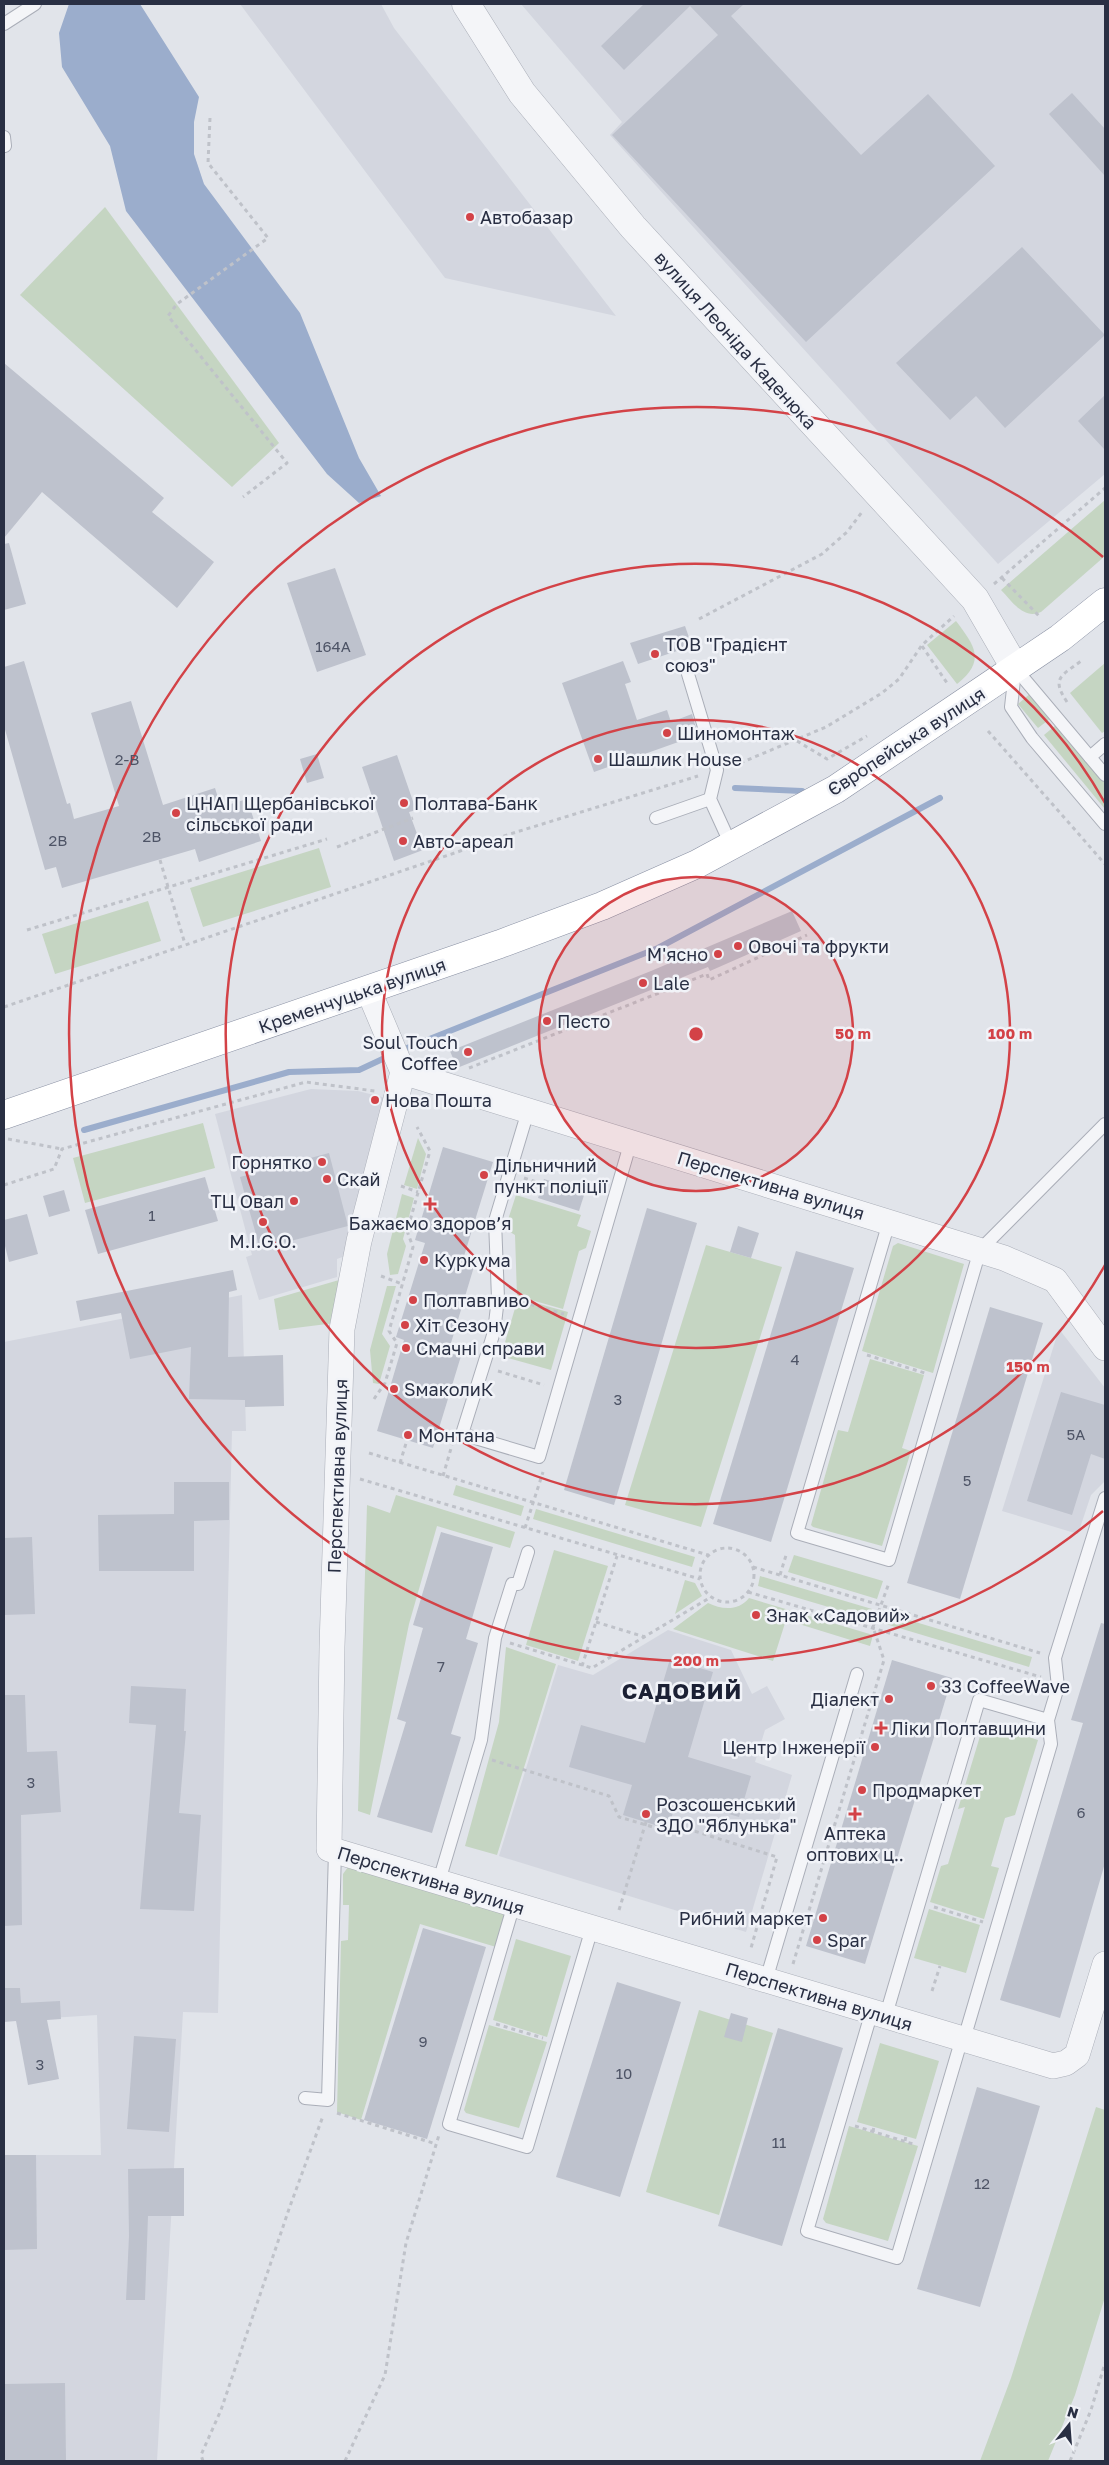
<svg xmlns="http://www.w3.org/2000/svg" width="1109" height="2465" viewBox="0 0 1109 2465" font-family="'Golos Text',sans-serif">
<rect width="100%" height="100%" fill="#e1e4ea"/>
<!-- built -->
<g fill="#d3d6df">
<path d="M240,4H381L394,28L616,316L445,278Z"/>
<path d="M521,4H1105V474L998,564L610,135L622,122Z"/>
<path d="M311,1089L358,1091L386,1098L345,1256L337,1259V1277L259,1300L246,1257L252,1255L215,1114Z"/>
<path d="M242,1295L246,1431H232L218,2013L183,2012L157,2461H4V2155H101L97,2015L4,2021V1342Z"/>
<path d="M1059,1329L1105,1388V1481L1091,1495L1078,1534L1002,1511Z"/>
<path d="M668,1630L731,1650L752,1694L767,1686L785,1719L765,1730L755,1762L792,1775L746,1932L499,1856L558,1665L593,1675Z"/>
</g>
<!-- green -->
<g fill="#c5d5c2">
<path d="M105,207L279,443L232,487L20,295Z"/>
<path d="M1105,500V556L1041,612C1023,620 1012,601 1001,590Z"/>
<path d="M956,621C975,646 986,661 957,684L927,645Z"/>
<path d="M1105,663V731L1102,733L1070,693Z"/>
<path d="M1031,693L1051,718L1038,728L1018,704Z"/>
<path d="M1056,725L1105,783V809L1044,735Z"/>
<path d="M319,848L331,887L203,927L190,888Z"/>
<path d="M148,901L161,941L55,974L42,934Z"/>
<path d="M203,1123L215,1168L85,1203L73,1158Z"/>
<path d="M418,1138L426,1154L417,1189L404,1185Z"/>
<path d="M402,1194L414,1198L403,1239L406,1246L398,1274L390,1275L387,1254Z"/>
<path d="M516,1195L581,1215L577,1226L591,1231L586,1248L579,1251L563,1309L517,1296L515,1235L505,1229Z"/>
<path d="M898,1243L964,1264L933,1373L862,1351L893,1246Z"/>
<path d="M706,1245L782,1267L701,1527L625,1505Z"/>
<path d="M339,1280L335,1323L279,1330L274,1299Z"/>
<path d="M387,1286H396L382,1334L390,1346L379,1384L373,1383L370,1350Z"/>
<path d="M518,1298L568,1312L551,1370L501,1356Z"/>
<path d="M870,1359L924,1375L902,1448L911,1451L882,1546L813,1527L811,1525L838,1430L848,1432Z"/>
<path d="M456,1485L524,1506L521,1516L453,1495Z"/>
<path d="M396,1495L515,1532L510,1548L437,1526L409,1624L370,1815L358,1811L367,1505L390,1513Z"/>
<path d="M536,1509L695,1557L692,1567L533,1519Z"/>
<path d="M554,1550L608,1566L578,1661L526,1645Z"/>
<path d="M794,1555L883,1581L877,1599L788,1572Z"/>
<path d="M760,1576L872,1609L869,1619L758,1586Z"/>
<path d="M685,1580L695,1583L702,1596L675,1614Z"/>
<path d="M749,1598L873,1635L870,1646L786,1620L773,1661L673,1629L708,1603C722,1610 739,1611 749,1598Z"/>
<path d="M882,1612L1032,1657L1029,1667L879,1622Z"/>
<path d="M506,1647L556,1664L497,1855L465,1846L499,1722Z"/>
<path d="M984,1723L1038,1740L1015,1815L1005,1818L991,1866L999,1868L984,1919L930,1902L941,1866L948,1864L965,1807L958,1809Z"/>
<path d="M348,1867L504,1914V1917L496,1947L420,1924L361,2120L337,2112L341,1941L348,1940L349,1905H343V1874Z"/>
<path d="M929,1909L980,1925L966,1973L914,1958Z"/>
<path d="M516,1939L571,1956L547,2037L493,2020Z"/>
<path d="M699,2010L773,2033L719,2215L646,2192Z"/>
<path d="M489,2025L547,2042L519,2128L466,2113L464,2110Z"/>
<path d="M880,2043L939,2061L916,2139L857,2122Z"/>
<path d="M1096,2107L1105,2110V2297L1075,2395L1048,2461H980L1011,2378Z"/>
<path d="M849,2126L918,2146L888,2241L826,2223L823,2219Z"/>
</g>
<!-- water -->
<path fill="#9badcc" d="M69,4H140L199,97L194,122V154L204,184L300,313L359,458L381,496L359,503L327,474L126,211L110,146L62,67L59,33Z"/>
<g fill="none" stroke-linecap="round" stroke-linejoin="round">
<!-- stream -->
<g stroke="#9badcc" stroke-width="6">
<path d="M735,788L802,791"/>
<path d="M407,1048L658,948L940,798"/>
<path d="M84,1130L289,1072L359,1070L389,1056"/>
</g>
</g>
<!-- building -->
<g fill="#bec2cd">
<path d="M644,4H744L731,16L861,155L928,94L995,166L806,342L612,135L718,35L690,6L624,70L601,46Z"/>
<path d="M1072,93L1105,129V176L1049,114Z"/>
<path d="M1022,247L1105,335L1005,428L976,396L950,420L896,363Z"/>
<path d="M4,363L164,498L152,512L214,562L177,608L42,492L4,538Z"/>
<path d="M1105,395V450L1078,421Z"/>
<path d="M9,543L26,604L4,610V544Z"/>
<path d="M335,568L366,655L317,672L287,583Z"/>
<path d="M685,626L692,646L638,664L630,643Z"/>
<path d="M24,661L67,804L70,803L74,819L119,806L91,713L131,701L163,805L215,788L221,807L247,799L261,841L199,862L195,849L62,888L56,867L45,870L4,726V667Z"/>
<path d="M623,661L631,682L625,684L637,720L667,710L671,722L692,714L698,735L594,772L562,683Z"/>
<path d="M317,754L324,778L307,783L300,759Z"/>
<path d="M397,755L416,810L409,812L423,850L394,861L362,767Z"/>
<path d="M792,911L801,931L710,971L708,967L457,1068L450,1051L651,971Z"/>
<path d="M443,1147L493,1162L464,1256L476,1260L448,1353L461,1356L433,1448L377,1431L404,1340L396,1337L425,1243L415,1240Z"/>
<path d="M329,1153L348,1226L260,1249L240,1177Z"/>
<path d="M205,1177L218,1221L98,1254L85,1210Z"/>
<path d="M544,1179L585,1192L579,1211L538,1198Z"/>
<path d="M64,1190L70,1211L49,1217L43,1196Z"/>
<path d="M647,1208L697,1223L614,1505L564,1490Z"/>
<path d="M27,1214L38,1254L9,1262L4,1242V1220Z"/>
<path d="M738,1226L759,1233L751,1258L730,1252Z"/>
<path d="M796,1251L854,1268L771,1542L713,1524Z"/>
<path d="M233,1270L237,1290L229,1292L228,1357L283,1355L284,1406L245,1407V1400L189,1399L191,1347L130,1359L121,1313L80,1321L76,1301Z"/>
<path d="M990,1307L1043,1323L960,1599L907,1583Z"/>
<path d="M1061,1392L1105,1405V1459L1091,1454L1072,1515L1027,1501Z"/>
<path d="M174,1482H229V1520L194,1521V1571H99L98,1515L174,1514Z"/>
<path d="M441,1532L493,1547L466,1639L478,1643L451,1734L461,1737L432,1833L377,1817L406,1722L397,1719L423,1628L413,1625Z"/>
<path d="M32,1537L35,1614L4,1615V1538Z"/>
<path d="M1101,1623L1105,1624V1863L1060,2018L1000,2000L1083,1723L1071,1720Z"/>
<path d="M670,1659L713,1672L688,1757L751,1776L739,1817L677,1799L668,1829L623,1815L632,1785L569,1767L581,1725L645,1743Z"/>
<path d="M892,1660L952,1678L865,1964L806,1946Z"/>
<path d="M131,1686L186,1689L184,1731H186L179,1813L201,1815L194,1911L140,1909L156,1725L129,1723Z"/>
<path d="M4,1695H25L27,1752L57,1751L61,1812L21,1815L22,1925L4,1926Z"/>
<path d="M423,1928L486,1947L427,2139L364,2120Z"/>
<path d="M617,1982L681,2002L620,2197L556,2177Z"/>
<path d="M4,1988H20L21,2003L60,2001L61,2019L47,2020L59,2079L28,2085L16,2021L4,2022Z"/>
<path d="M731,2013L748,2018L742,2042L724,2037Z"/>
<path d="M778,2028L843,2048L782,2246L718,2226Z"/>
<path d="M134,2036L176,2039L169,2132L127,2129Z"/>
<path d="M977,2087L1040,2106L980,2307L917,2289Z"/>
<path d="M4,2155H36L37,2249L4,2250Z"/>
<path d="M184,2168V2216H148L145,2300H126L129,2236L128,2169Z"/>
<path d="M65,2383L66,2461H4V2384Z"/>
</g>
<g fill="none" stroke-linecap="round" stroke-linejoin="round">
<defs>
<g id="service">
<path d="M4,24L35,4"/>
<path d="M4,137L5,146"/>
<path d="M1015,668L1105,775"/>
<path d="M1015,671L1011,707L1032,738L1105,824"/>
<path d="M688,674L717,770L710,799L731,845"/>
<path d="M1090,757L1105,744"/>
<path d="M656,818L710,799"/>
<path d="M528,1111L495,1221L498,1298L494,1332L462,1434L539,1457L631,1141"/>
<path d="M889,1222L797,1533L889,1560L980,1250L1105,1124"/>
<path d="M439,1881L481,1740L495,1638L512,1584H518L528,1552"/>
<path d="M514,1904L449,2124L527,2147L592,1928"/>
<path d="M766,1980L857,1674"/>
<path d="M872,2011L807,2231L897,2258L962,2038"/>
<path d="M886,2015L979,1700L1048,1720"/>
<path d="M964,2039L1051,1744L1048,1720L1058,1687L1055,1658L1105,1498"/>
<path d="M305,2098L328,2100L335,1851"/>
</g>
<g id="minor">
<path d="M368,989L403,1072L359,1241L342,1329L332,1647L329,1849L1053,2066L1066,2063L1077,2055L1105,1964"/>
<path d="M403,1072L1004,1258L1055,1280L1105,1348"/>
</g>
<path id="tertiary" d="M466,4L522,93L633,227L975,599L1015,668"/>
<path id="trunk" d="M4,1115L500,944L602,906L697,864L836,789L1060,638L1105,602"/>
</defs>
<!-- service casing -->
<use href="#service" stroke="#aaaeb8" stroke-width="14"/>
<!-- minor casing -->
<use href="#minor" stroke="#aaaeb8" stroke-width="26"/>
<!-- tertiary casing -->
<use href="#tertiary" stroke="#aaaeb8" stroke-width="29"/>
<!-- trunk casing -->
<use href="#trunk" stroke="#888fa2" stroke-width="29"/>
<!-- path -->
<g stroke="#bfc2c9" stroke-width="3" stroke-dasharray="4 4" stroke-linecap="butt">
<path d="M210,118L208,163L268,238L177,304L168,316L287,463L243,497"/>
<path d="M1002,578L1039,616"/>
<path d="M994,584L1105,488"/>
<path d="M699,619L822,554L847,532L862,512"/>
<path d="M922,646L947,683"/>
<path d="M1067,702C1051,678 1061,676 1081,661"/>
<path d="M988,731L1105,864"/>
<path d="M797,741L827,759L867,736"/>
<path d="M733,766L826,727L882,693L899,679L922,645L954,616"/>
<path d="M337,847L413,818"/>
<path d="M160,860L185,944"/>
<path d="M27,930L327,839"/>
<path d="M4,1007L510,834L698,776"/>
<path d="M469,1068L707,974L709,980L807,935"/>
<path d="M8,1139L62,1149"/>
<path d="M524,1178L542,1184"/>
<path d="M4,1185L54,1169L62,1149L306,1082L375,1091"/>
<path d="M401,1186L418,1192"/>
<path d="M381,1276L402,1284"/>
<path d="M515,1300L564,1314"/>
<path d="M867,1355L928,1374"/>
<path d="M498,1371L544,1385"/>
<path d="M374,1399L385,1383L397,1343L389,1331L413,1247L407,1231L430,1151L417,1127"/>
<path d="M369,1453L708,1555"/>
<path d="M400,1463L407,1440"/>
<path d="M443,1476L452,1445"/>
<path d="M360,1479L700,1579"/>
<path d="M525,1528L543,1472"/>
<circle cx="727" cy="1575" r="27"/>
<path d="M753,1567L1040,1653"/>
<path d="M780,1575L787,1552"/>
<path d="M748,1592L1041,1677"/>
<path d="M596,1622L645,1637"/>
<path d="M510,1643L592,1668L711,1597"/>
<path d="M582,1666L617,1556"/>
<path d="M492,1760L609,1796L619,1817L670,1832L691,1830L777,1857L751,1948"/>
<path d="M934,1907L983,1922"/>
<path d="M619,1910L646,1822"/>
<path d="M793,1964L884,1660L873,1627L889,1583"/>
<path d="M932,1991L940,1966"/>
<path d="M496,2024L543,2038"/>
<path d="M337,2113L436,2144"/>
<path d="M855,2126L913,2144"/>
<path d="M873,2132L874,2126"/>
<path d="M905,2141L906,2136"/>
<path d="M203,2461L201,2455L221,2410L289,2209L323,2116"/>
<path d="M345,2461L385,2375L406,2243L439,2135"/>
<path d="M1070,2461L1091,2410L1105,2363"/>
</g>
<!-- service -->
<use href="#service" stroke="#f4f5f8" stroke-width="12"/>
<!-- minor -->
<use href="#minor" stroke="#f4f5f8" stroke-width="25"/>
<!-- tertiary -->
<use href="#tertiary" stroke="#f4f5f8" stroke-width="28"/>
<!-- trunk -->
<use href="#trunk" stroke="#fff" stroke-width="28"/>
</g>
<!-- distance rings -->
<circle cx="696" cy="1034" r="157" fill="#d34247" fill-opacity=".12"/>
<g fill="none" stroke="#d34247" stroke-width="2.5">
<circle cx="696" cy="1034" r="157"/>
<circle cx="696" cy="1034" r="314"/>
<path d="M1105 1265A470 470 0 1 1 1105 803"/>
<path d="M1103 1511A627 627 0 1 1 1103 557"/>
</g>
<!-- markers -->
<g fill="#d34247" stroke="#f1f3f8" stroke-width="2">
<circle cx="470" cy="217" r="5"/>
<circle cx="655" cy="654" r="5"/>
<circle cx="667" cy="733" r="5"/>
<circle cx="598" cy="759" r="5"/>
<circle cx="404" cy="803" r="5"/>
<circle cx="176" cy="813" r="5"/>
<circle cx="403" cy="841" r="5"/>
<circle cx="738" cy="946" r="5"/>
<circle cx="718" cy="954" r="5"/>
<circle cx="643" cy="983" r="5"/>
<circle cx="547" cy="1021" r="5"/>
<circle cx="468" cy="1052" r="5"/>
<circle cx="375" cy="1100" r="5"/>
<circle cx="322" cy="1162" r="5"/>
<circle cx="484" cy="1175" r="5"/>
<circle cx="327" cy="1179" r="5"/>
<circle cx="294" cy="1201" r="5"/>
<path d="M427.5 1196.5h5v5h5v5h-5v5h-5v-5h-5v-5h5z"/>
<circle cx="263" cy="1222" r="5"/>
<circle cx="424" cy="1260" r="5"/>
<circle cx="413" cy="1300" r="5"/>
<circle cx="405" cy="1325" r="5"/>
<circle cx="406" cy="1348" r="5"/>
<circle cx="394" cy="1389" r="5"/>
<circle cx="408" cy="1435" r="5"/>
<circle cx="756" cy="1615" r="5"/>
<circle cx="931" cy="1686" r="5"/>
<circle cx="889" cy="1699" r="5"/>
<path d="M878.5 1720.5h5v5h5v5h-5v5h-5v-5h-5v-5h5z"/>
<circle cx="875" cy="1747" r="5"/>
<circle cx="862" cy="1790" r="5"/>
<circle cx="646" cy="1814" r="5"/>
<path d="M852.5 1806.5h5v5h5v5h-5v5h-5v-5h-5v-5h5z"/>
<circle cx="823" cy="1918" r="5"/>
<circle cx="817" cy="1940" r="5"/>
</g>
<g text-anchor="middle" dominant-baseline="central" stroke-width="5" stroke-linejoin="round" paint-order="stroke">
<!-- number labels -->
<g font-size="15" fill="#4e5466">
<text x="333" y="646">164А</text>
<text x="127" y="759">2-В</text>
<text x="152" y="836">2В</text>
<text x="58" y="840">2В</text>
<text x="152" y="1215">1</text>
<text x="795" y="1359">4</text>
<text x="618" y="1399">3</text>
<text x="1076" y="1434">5А</text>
<text x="967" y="1480">5</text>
<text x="441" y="1666">7</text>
<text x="31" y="1782">3</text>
<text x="1081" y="1812">6</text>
<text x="423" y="2041">9</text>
<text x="40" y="2064">3</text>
<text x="624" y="2073">10</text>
<text x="779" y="2142">11</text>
<text x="982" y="2183">12</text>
</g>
<!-- poi labels -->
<g font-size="18" fill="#292f43" stroke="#f1f3f8" text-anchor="start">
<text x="480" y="217">Автобазар</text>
<text x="665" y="644">ТОВ "Градієнт<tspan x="665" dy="21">союз"</tspan></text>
<text x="677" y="733">Шиномонтаж</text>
<text x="608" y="759">Шашлик House</text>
<text x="186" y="803">ЦНАП Щербанівської<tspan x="186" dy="21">сільської ради</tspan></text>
<text x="414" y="803">Полтава-Банк</text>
<text x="413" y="841">Авто-ареал</text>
<text x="748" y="946">Овочі та фрукти</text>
<text x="708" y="954" text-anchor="end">М'ясно</text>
<text x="653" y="983">Lale</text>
<text x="557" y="1021">Песто</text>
<text x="458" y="1042" text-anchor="end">Soul Touch<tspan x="458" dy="21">Coffee</tspan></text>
<text x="385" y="1100">Нова Пошта</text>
<text x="312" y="1162" text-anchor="end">Горнятко</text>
<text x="494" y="1165">Дільничний<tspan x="494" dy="21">пункт поліції</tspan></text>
<text x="337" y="1179">Скай</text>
<text x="284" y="1201" text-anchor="end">ТЦ Овал</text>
<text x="430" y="1223" text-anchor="middle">Бажаємо здоровʼя</text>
<text x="263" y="1241" text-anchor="middle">M.I.G.O.</text>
<text x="434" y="1260">Куркума</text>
<text x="423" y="1300">Полтавпиво</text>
<text x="415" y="1325">Хіт Сезону</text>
<text x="416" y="1348">Смачні справи</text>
<text x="404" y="1389">SмаколиК</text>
<text x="418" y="1435">Монтана</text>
<text x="766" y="1615">Знак «Садовий»</text>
<text x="941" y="1686">33 CoffeeWave</text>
<text x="879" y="1699" text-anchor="end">Діалект</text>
<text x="891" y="1728">Ліки Полтавщини</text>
<text x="865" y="1747" text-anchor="end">Центр Інженерії</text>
<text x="872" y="1790">Продмаркет</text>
<text x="656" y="1804">Розсошенський<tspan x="656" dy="21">ЗДО "Яблунька"</tspan></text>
<text x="855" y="1833" text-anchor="middle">Аптека<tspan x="855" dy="21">оптових ц‥</tspan></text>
<text x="813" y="1918" text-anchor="end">Рибний маркет</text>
<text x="827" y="1940">Spar</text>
</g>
<!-- street labels -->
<g font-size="18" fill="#292f43" stroke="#f1f3f8">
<text transform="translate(736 340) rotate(48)">вулиця Леоніда Каденюка</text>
<text transform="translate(906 741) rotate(-33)">Європейська вулиця</text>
<text transform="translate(352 995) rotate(-19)">Кременчуцька вулиця</text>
<text transform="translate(771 1185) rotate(17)">Перспективна вулиця</text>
<text transform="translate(337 1476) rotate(-88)">Перспективна вулиця</text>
<text transform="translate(431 1880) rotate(17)">Перспективна вулиця</text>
<text transform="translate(819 1996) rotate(17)">Перспективна вулиця</text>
</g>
<!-- district labels -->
<g font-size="22" font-weight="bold" letter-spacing="1" fill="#1b2034" stroke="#f1f3f8">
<text x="682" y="1690">САДОВИЙ</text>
</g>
</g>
<circle cx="696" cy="1034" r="8" fill="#d34247" stroke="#f1f3f8" stroke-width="2.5"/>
<g font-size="15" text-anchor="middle" font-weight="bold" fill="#d34247" stroke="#f1f3f8" stroke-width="5" stroke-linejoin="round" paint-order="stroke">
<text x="853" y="1039">50 m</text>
<text x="1010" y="1039">100 m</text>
<text x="1028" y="1372">150 m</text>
<text x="696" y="1666">200 m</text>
</g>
<!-- border -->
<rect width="1109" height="2465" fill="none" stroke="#292f43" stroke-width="10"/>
<!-- north arrow -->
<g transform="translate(1069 2425) rotate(17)" stroke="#f1f3f8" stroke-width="4" paint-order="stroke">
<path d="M0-4L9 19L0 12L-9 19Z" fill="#292f43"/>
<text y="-8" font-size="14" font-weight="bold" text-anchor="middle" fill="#292f43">N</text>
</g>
</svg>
